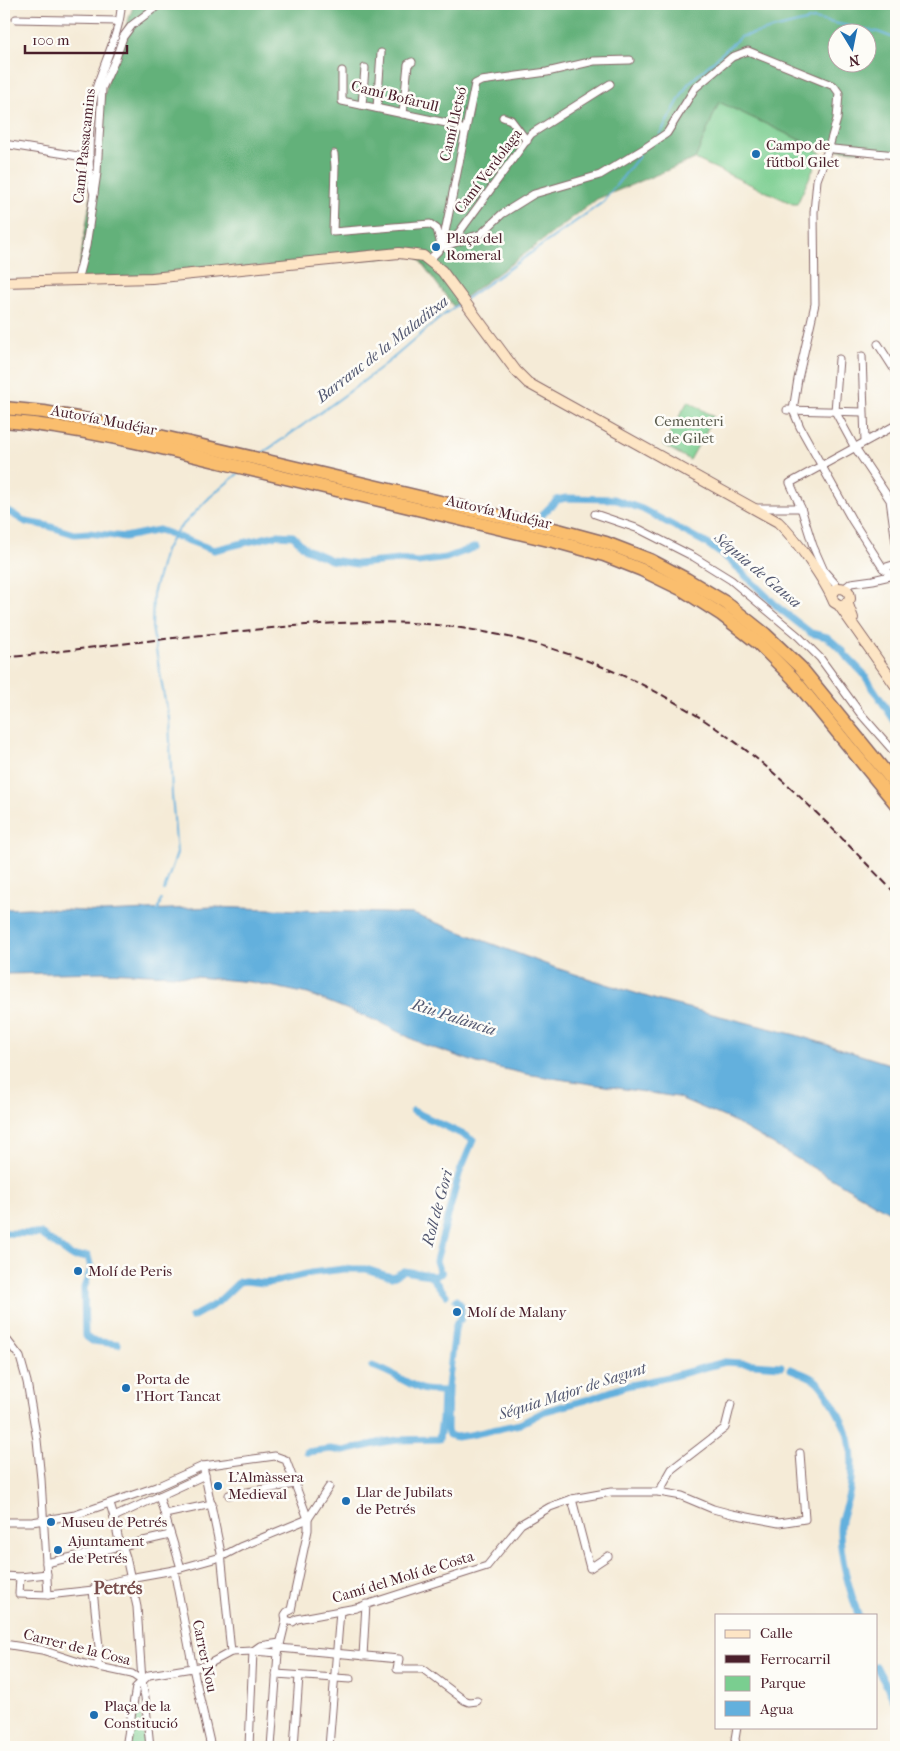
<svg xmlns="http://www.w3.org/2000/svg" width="900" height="1751" viewBox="0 0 900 1751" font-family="'IM FELL French Canon',serif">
<rect width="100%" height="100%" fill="#fdfcf7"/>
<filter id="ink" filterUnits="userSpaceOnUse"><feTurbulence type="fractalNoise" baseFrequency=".02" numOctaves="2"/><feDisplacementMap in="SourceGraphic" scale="10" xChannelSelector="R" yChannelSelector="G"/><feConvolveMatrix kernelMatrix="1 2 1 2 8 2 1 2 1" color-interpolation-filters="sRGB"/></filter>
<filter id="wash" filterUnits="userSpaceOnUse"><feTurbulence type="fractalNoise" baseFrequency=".0096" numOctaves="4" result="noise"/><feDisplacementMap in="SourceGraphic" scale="20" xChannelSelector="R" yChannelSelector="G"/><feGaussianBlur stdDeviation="1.12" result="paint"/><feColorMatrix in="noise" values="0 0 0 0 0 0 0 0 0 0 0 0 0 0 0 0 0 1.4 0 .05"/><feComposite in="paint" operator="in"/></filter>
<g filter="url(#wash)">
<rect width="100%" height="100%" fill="#f5ebd7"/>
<!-- green -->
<g fill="#7ace90" stroke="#62765e">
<path d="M719,102L817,148L816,150L821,153L797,204H793L695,159Z"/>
<path d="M688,401L714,417L690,460L663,445Z"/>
<path d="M138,1692L145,1747H129Z"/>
</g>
<!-- forest -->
<path fill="#63b17a" stroke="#566852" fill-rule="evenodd" d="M134,4H896V151H855L817,148L719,102L695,159L597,199L530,250L453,306L416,255L77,281L98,152L100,112L110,72ZM838,32H868V62H838Z"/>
<!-- water -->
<path fill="#63b0dd" stroke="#566884" d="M213,907L413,914L556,968L660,1001L796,1035L896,1066V1216L729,1119L677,1097L526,1074L477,1063L422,1044L379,1022L308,994L251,982L174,975L104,972L4,974V909L29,908L103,912Z"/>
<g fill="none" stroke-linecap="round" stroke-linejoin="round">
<!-- stream -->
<g stroke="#63b0dd" stroke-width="2">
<path d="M660,134L688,84L740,37L814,19L878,32L896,39"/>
<path d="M466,299L603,202L640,155"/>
<path d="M261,454C305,424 350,393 392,359C415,340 435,320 460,303"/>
<path d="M164,890L177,853L172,795L169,718L164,696L152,627L153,594L165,551L174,534L210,497L240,472"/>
<path d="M158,910L161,900"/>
</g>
<!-- canal -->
<g stroke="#63b0dd" stroke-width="7">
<path d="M4,509L26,522L48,526L74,534L89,533L125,537L159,530L214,550L277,535L293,536L306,549L331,560L357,564L400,560L418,562L446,558L476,547"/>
<path d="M543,514L557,500L566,498L614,499L642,509L706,543L729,560L780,609L811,633L827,637L843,651L845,655L863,673L896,723"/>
<path d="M413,1111L468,1137"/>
<path d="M4,1233L41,1234L73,1257L88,1256L91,1268L84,1288L85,1336L92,1341L118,1344"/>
<path d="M432,1277L442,1273L439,1270L436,1261L459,1174L473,1140"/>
<path d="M456,1300L461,1305V1319L457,1322L455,1329L448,1387L447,1430L449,1435L456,1437L470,1435L520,1424L545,1411L586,1400L626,1386L669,1377L725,1362L781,1366"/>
<path d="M192,1317L217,1303L239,1282L245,1281L264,1283L273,1282L311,1273L344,1269H366L391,1277L395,1276L404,1271L430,1275L446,1295"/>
<path d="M791,1369C798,1372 808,1375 815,1380C826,1388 848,1429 850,1443C853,1457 852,1475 850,1489C848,1503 840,1515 840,1529C840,1559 849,1587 858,1615"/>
<path d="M307,1452L330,1449L344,1451L383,1442L398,1440L439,1439L442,1419L443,1391C435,1390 426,1392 419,1388C403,1381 389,1371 372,1366"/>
<path d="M876,1666L896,1704"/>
</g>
</g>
</g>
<g filter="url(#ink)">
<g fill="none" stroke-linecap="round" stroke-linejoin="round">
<defs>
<g id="street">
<path d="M16,19L118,21"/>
<path d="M342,71V101L456,125L465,132"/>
<path d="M362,105L365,68"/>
<path d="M377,108L381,53"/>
<path d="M403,114L408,64L412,62"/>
<path d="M503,117L511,120L527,141"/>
<path d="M4,144L90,158"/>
<path d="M829,147L833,149L896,155"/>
<path d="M334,154L335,167L333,232L430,224L437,229L441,245"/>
<path d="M94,194C86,175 89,112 95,92C102,67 122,28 121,4"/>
<path d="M446,244L458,234L531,134L610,84"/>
<path d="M442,247L481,234L502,214L534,194L600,175L645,148L667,133L695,88L732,57L748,51L834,86L839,93L837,119L829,147L817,180L814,212L815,304L798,379L793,410L800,427L852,520L883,568L892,575"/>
<path d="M428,261L442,247L475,84L481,81L547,72L594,61L630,60"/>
<path d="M77,281L86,246L97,173L102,88L116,58L123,37L132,25L160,4"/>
<path d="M878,344L896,372"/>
<path d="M862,356L865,441"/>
<path d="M839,359L835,411L854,446L890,500L896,543"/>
<path d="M787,410L863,412"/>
<path d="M754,508H801"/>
<path d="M595,514L639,529L694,557L731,580L798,636L820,658L860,713L896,754"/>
<path d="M883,568L896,564"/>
<path d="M839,588L824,571L813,546L801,508L790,483L896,425"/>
<path d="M845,588L851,583L873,580L894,575"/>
<path d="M4,1336L20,1357L27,1382L37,1440L41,1479L48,1595"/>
<path d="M203,1466L221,1553L231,1652"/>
<path d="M659,1492L672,1469L725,1428L731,1404"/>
<path d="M229,1495L295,1484"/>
<path d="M159,1496L181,1568"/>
<path d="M572,1499L590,1568L608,1556"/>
<path d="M110,1504L114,1517L120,1546L123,1548L126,1557L137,1607L142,1681L145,1697L150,1747"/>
<path d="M165,1514L212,1504"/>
<path d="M114,1517L205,1475"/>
<path d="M4,1522H32L75,1515L156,1487L203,1466L275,1456L286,1460L308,1519V1530L291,1610"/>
<path d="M46,1563L170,1535"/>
<path d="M174,1570L193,1668L211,1747"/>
<path d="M4,1576L20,1577L47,1574"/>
<path d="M20,1577L19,1594L48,1595L93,1590L96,1586L129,1578L174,1570L221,1557L240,1547L308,1519L329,1487"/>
<path d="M93,1590L99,1647L98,1667"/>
<path d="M286,1620L293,1622L297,1619L356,1608L487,1566L521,1524L550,1507L572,1499L611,1492H659L682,1496L713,1509L732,1514L779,1523L805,1519L800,1453"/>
<path d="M4,1644L42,1650L85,1664L132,1674L142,1681"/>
<path d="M279,1648L399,1659L397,1669H423L464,1700L469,1702L477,1701"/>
<path d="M253,1651L260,1646L280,1643"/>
<path d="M363,1656L366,1604"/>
<path d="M276,1674L350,1679"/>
<path d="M126,1747L136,1687L149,1675L205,1666L231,1652L253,1651L278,1653"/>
<path d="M249,1747L253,1651"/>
<path d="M271,1747L278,1653L286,1620L285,1615L287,1612L291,1610"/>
<path d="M294,1747L299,1676"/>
<path d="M329,1747L340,1611"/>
<path d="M737,1747L735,1739L737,1727"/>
</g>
<g id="secondary">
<path d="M4,282L152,278L399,253L423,256L442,271L516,371L528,383L778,522C796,539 825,580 834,602L839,605L896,686"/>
<path d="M832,597L834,591L838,588C846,588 850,591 850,599L847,602L853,618"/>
</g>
<g id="highway">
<path d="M4,408L44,412L99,422L280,464L558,530L606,543L650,560L686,579L726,603L765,634L801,668L896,785"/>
<path d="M4,421C87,428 167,449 248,469C351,493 454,518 557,542L604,555L642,570L681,589L722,615L758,643L793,678L896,804"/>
</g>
</defs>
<!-- street casing -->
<use href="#street" stroke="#866667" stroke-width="9"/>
<!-- secondary casing -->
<use href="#secondary" stroke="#866667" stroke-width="12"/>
<!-- highway casing -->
<use href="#highway" stroke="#866667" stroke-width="15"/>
<!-- street -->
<use href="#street" stroke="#fff" stroke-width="7"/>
<!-- secondary -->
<use href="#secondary" stroke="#fde5c5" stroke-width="10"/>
<!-- highway -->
<use href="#highway" stroke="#fabe6e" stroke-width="12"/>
<!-- rail -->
<path stroke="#4a1f2b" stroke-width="2" stroke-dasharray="8 4" stroke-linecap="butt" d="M4,658C80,649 157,639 234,632C298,625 361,619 426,624C533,633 641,673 727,736C790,781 842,839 896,894"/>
</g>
</g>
<!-- markers -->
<g fill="#1f6fb2" stroke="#fdfcf7" stroke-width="2">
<circle cx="756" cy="154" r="5"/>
<circle cx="436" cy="247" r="5"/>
<circle cx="78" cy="1271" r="5"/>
<circle cx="457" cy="1312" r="5"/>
<circle cx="126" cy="1388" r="5"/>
<circle cx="218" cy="1486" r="5"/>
<circle cx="346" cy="1501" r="5"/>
<circle cx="51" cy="1522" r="5"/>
<circle cx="58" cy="1550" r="5"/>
<circle cx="94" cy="1715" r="5"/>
</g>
<g text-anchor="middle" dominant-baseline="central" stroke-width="5" stroke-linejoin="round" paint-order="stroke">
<!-- street labels -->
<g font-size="15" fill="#4a1f2b" stroke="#fdfcf7">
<text transform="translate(395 96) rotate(14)">Camí Bofarull</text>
<text transform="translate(453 124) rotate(-77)">Camí Lletsó</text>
<text transform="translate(84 146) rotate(-84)">Camí Passacamins</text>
<text transform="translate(488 171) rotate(-53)">Camí Verdolaga</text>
<text transform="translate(104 420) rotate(11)">Autovía Mudéjar</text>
<text transform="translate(499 512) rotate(13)">Autovía Mudéjar</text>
<text transform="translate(403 1577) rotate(-17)">Camí del Molí de Costa</text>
<text transform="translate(77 1647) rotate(14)">Carrer de la Cosa</text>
<text transform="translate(205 1656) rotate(78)">Carrer Nou</text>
</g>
<!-- poi labels -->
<g font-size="15" fill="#4a1f2b" stroke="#fdfcf7" text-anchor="start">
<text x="766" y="145">Campo de<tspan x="766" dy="17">fútbol Gilet</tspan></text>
<text x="446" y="238">Plaça del<tspan x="446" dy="17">Romeral</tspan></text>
<text x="88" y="1271">Molí de Peris</text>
<text x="467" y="1312">Molí de Malany</text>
<text x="136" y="1379">Porta de<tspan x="136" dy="17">l'Hort Tancat</tspan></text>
<text x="228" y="1477">L'Almàssera<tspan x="228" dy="17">Medieval</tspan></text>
<text x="356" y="1492">Llar de Jubilats<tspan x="356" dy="17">de Petrés</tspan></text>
<text x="61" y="1522">Museu de Petrés</text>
<text x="68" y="1541">Ajuntament<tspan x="68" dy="17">de Petrés</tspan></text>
<text x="104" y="1706">Plaça de la<tspan x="104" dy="17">Constitució</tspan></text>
</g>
<!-- park labels -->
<g font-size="15" fill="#5b5c4e" stroke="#fdfcf7">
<text x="689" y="421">Cementeri<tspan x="689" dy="17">de Gilet</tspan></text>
</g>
<!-- water labels -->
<g font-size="16" font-style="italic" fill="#545972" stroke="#fdfcf7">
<text transform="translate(382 349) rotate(-38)">Barranc de la Maladitxa</text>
<text transform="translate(758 570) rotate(40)">Séquia de Gausa</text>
<text transform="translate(454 1017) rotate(18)">Riu Palància</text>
<text transform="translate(437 1208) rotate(-75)">Roll de Gori</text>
<text transform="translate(572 1391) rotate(-18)">Séquia Major de Sagunt</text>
</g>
<!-- quarter labels -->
<g font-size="18" font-weight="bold" fill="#784d4c" stroke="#fdfcf7">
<text x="118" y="1588">Petrés</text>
</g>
</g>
<!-- margin -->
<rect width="900" height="1751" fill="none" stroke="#fdfcf7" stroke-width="20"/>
<!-- legend -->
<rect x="715" y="1614" width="162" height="115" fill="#fdfcf7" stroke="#b5a4a5"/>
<rect x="725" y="1630" width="25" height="8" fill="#fde5c5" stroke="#b5a4a5"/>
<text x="760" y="1638" font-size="15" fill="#4a1f2b">Calle</text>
<rect x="725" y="1655" width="25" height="8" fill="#4a1f2b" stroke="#b5a4a5"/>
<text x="760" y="1664" font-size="15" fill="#4a1f2b">Ferrocarril</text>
<rect x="725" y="1676" width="25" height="15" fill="#7ace90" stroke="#b5a4a5"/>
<text x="760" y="1688" font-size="15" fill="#4a1f2b">Parque</text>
<rect x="725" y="1701" width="25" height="15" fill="#63b0dd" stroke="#b5a4a5"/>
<text x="760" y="1714" font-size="15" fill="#4a1f2b">Agua</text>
<!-- north arrow -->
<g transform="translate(852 48) rotate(170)"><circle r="24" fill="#fdfcf7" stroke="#b5a4a5"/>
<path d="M0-4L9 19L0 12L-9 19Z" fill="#1f6fb2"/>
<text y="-8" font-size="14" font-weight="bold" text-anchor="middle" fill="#4a1f2b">N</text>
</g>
<!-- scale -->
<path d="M25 45v8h102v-8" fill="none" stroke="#4a1f2b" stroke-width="2.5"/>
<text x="32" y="45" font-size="15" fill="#4a1f2b" stroke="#fdfcf7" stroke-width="4" paint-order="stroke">100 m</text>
</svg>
